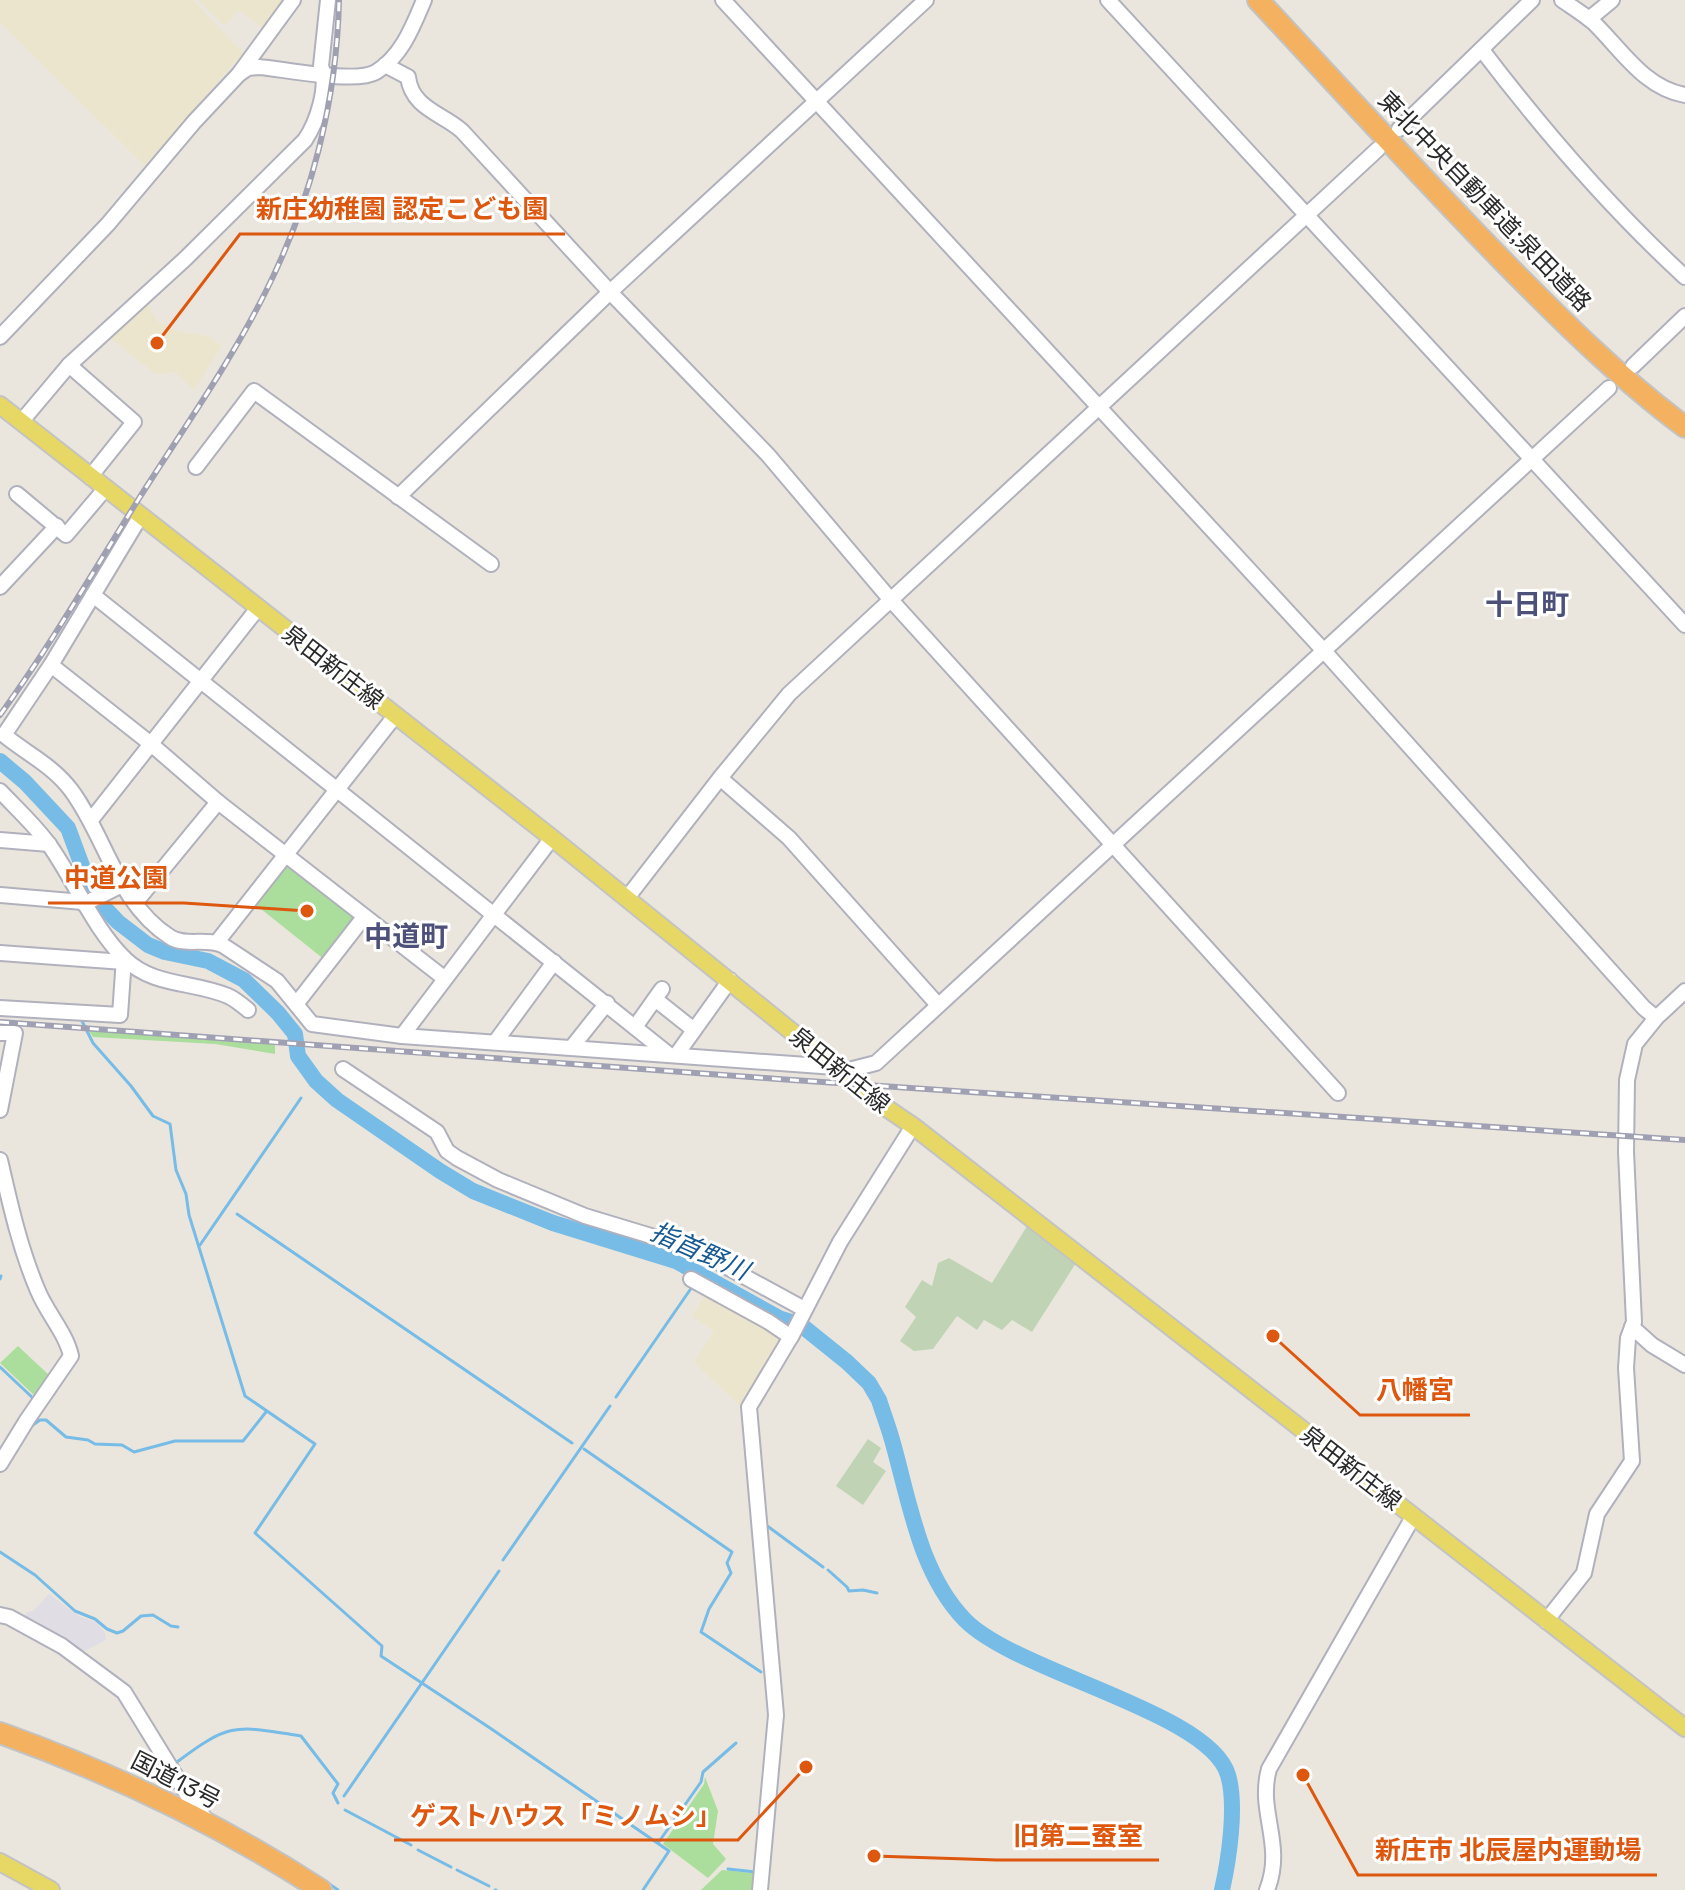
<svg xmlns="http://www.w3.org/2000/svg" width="1685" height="1890" viewBox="0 0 1685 1890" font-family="'Space Grotesk','Noto Sans JP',sans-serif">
<rect width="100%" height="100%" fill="#ebe6dd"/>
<!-- industrial -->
<path fill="#e0dde4" d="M49,1594L80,1617L96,1622L105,1633L106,1640L79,1654L22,1618L29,1611L32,1612Z"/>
<!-- education -->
<g fill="#ece5cd">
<path d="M0,0H193L243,53L145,166L0,22Z"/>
<path d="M198,0H282L263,28L238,10L225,26Z"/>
<path d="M146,302L157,321L176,331L208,336L222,346L194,390L175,372L156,374L107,336Z"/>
<path d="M706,1294L747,1314L784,1343L745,1411L694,1362L714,1331L692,1316Z"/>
</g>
<!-- green -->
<g fill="#abde9c">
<path d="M289,862L358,917L325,960L256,905Z"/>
<path d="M89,1031L275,1043V1054L215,1044L93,1037Z"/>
<path d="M18,1346L51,1377L37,1398L0,1363Z"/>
<path d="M705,1777L718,1811L713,1844L726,1859L708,1878L663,1844L704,1784Z"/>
<path d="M722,1870L753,1873L752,1890H701Z"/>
</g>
<!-- cemetery -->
<g fill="#c0d4b5">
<path d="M1027,1226L1076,1263L1032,1332L1012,1320L1002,1330L984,1320L977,1330L957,1316L933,1349L914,1351L900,1341L916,1317L905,1307L922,1280L932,1286L938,1263L949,1258L992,1283Z"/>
<path d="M868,1439L881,1448L873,1462L886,1471L863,1505L836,1486Z"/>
</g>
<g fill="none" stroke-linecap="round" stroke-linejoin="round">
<!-- stream -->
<g stroke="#76bce7" stroke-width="3">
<path d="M81,1019L93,1043L131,1086L153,1116L170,1124L176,1170L186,1194L189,1215L245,1396L315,1444L255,1533L382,1646L381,1656L490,1728L669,1851L643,1890"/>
<path d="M237,1214L572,1443"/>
<path d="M200,1245L301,1098"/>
<path d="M0,1279L1,1276"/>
<path d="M0,1367L35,1400"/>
<path d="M616,1397L692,1287"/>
<path d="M30,1427L40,1420H46L66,1437L88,1440L95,1444L122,1445L134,1452L175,1441H243L266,1412"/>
<path d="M584,1449L732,1552L727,1563L731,1573L709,1609L701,1632L761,1672"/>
<path d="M766,1525L823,1567"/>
<path d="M0,1552L35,1575L75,1611L95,1619L107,1629L117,1633L123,1631L141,1616L153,1615L171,1626L178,1627"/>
<path d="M503,1560L610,1406"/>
<path d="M828,1570L847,1587L849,1591L863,1590L877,1593"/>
<path d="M177,1762C231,1721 237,1726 301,1736L338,1784L333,1793L338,1803"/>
<path d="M344,1796L499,1571"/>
<path d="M345,1810L411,1845"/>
<path d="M658,1843L701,1782L703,1772L736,1743"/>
<path d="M418,1850L451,1867"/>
<path d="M728,1869L756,1872V1874"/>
<path d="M457,1870L489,1886"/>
<path d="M325,1881L338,1890"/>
<path d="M495,1890H496"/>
</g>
<!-- river -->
<path stroke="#76bce7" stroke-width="16" d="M0,761L25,782L68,828L91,890L100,903L118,922L148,945L165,952L208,961L244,980L278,1013L295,1034L298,1056L316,1081L337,1100L440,1171L473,1191L553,1223L676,1261L779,1318L801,1325L847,1362L869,1383L879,1400C884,1416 890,1431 894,1447C910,1505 921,1575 965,1620C1017,1673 1210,1712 1228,1775C1237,1805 1229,1859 1222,1890"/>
<defs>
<g id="minor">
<path d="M723,0L1324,651L1644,1008L1656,1018"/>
<path d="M1108,0L1685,625"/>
<path d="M1562,0C1572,7 1583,14 1593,22C1621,49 1644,88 1685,95"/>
<path d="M1589,19L1612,0"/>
<path d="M1482,50C1543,130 1611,209 1685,277"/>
<path d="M385,65L408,77C412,109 444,114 462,131L610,292L768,455L890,599L1338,1093"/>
<path d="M239,74L248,68L259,67C284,69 356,84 376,72C402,56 413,26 424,0"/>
<path d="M1399,129L1532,0"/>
<path d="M0,337L108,224L194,122L239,74L293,0"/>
<path d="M69,365L134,422L90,477"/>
<path d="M1633,366L1685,316"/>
<path d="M21,422L69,365L186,258L305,140C317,122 329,87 321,66L328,0"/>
<path d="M196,467L254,391L491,564"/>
<path d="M17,494L66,535L105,489"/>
<path d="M398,497L610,292L926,0"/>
<path d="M140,517L51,665L4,735C27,754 52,765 71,790C106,837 117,903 170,937C185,947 208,937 224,946L277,981L312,1024L402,1036L835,1067"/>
<path d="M0,587L57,526"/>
<path d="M93,595L667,1053"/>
<path d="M51,665L151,744L218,802L444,978"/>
<path d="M720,778L789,838L938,1005"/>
<path d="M0,791C16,808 36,826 50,846C74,880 94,929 125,959C154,987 193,981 228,996C235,999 242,1005 248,1010"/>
<path d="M91,820L258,608"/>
<path d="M0,840L49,844"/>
<path d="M0,895L83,902"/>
<path d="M627,898L720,778L789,694L1378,149"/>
<path d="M135,903L218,802"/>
<path d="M84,904L122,885"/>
<path d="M217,942L395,716"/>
<path d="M0,953L124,962"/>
<path d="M655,999L694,1030"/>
<path d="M297,1003L364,917"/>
<path d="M0,1008L120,1015L124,958"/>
<path d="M635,1027L662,989"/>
<path d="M0,1033H15L0,1110"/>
<path d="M402,1036L552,838"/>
<path d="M496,1041L554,962"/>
<path d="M572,1047L607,1003"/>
<path d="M677,1054L730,980"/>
<path d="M343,1069L437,1132L447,1151L457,1158L498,1180L585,1216L694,1249L804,1309"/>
<path d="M841,1072L876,1063L1609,388"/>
<path d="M0,1160C10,1204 20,1249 38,1291C47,1313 66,1333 71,1356L27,1420L0,1464"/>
<path d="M691,1279L769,1322L791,1337"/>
<path d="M1632,1327L1652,1345L1685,1365"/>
<path d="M0,1615L9,1617L62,1646L124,1692L188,1796L206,1820"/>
<path d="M1546,1621L1584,1573L1597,1514L1632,1461L1626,1368L1628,1338L1634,1322L1626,1152L1627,1080L1635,1044L1656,1018L1685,991"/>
<path d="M760,1890L776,1715L749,1407L792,1335L840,1242L913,1126"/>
<path d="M1267,1890C1285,1844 1257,1812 1269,1769L1413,1517"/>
</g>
<g id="major">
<path d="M0,405L552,838L885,1107L913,1126L1685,1728"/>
<path d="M0,1862L51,1890"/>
</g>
<g id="highway">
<path d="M1258,0C1338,86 1418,174 1500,258C1559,318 1618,377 1685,427"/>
<path d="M0,1733C112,1773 221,1825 321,1890"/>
</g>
</defs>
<!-- minor casing -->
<use href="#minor" stroke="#b0b1bd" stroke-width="18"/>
<!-- major casing -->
<use href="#major" stroke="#c3c3c3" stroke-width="20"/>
<!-- highway casing -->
<use href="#highway" stroke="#c3c3c3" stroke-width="24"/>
<!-- minor -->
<use href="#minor" stroke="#fff" stroke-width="14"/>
<!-- major -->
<use href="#major" stroke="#e7d865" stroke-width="16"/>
<!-- highway -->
<use href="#highway" stroke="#f4b15f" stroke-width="20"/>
<defs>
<g id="rail">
<path d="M0,715C50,646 93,572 138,500C181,432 229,365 265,293C311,202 337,101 339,0"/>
<path d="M0,1022L778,1079L1685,1140"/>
</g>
</defs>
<!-- rail casing -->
<use href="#rail" stroke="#a0a0b3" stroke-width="6"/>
<!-- rail -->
<use href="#rail" stroke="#fff" stroke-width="3" stroke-dasharray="9" stroke-linecap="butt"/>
</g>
<g text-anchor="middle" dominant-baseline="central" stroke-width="6" stroke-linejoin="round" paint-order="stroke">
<!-- street labels -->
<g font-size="24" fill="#2a2a2a" stroke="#fff">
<text transform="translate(1485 201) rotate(46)">東北中央自動車道;泉田道路</text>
<text transform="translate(333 667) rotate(38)">泉田新庄線</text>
<text transform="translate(840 1070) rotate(39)">泉田新庄線</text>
<text transform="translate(1351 1468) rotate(38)">泉田新庄線</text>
<text transform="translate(176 1780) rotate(27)">国道13号</text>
</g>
<!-- water labels -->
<g font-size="26" font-style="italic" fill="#165992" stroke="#fff">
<text transform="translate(700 1251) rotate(24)">指首野川</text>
</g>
<!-- quarter labels -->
<g font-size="28" font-weight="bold" fill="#4d5078" stroke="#fff">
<text x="1527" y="604">十日町</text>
<text x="406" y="936">中道町</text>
</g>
</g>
<!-- callouts -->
<path fill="none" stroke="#de570e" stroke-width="3" d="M157 343L240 234H565M307 911L184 903H48M1273 1336L1360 1415H1470M806 1767L738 1840H394M874 1856L997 1860H1159M1303 1775L1358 1875H1657"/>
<g fill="#de570e" stroke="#fff" stroke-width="3">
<circle cx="157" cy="343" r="8"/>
<circle cx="307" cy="911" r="8"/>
<circle cx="1273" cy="1336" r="8"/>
<circle cx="806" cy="1767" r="8"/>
<circle cx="874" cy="1856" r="8"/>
<circle cx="1303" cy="1775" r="8"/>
</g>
<g font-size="26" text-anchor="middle" font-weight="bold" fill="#de570e" stroke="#fff" stroke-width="6" stroke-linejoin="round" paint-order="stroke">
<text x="402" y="218">新庄幼稚園 認定こども園</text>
<text x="116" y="887">中道公園</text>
<text x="1415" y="1399">八幡宮</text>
<text x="566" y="1825">ゲストハウス「ミノムシ」</text>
<text x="1078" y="1845">旧第二蚕室</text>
<text x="1508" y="1859">新庄市 北辰屋内運動場</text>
</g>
</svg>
